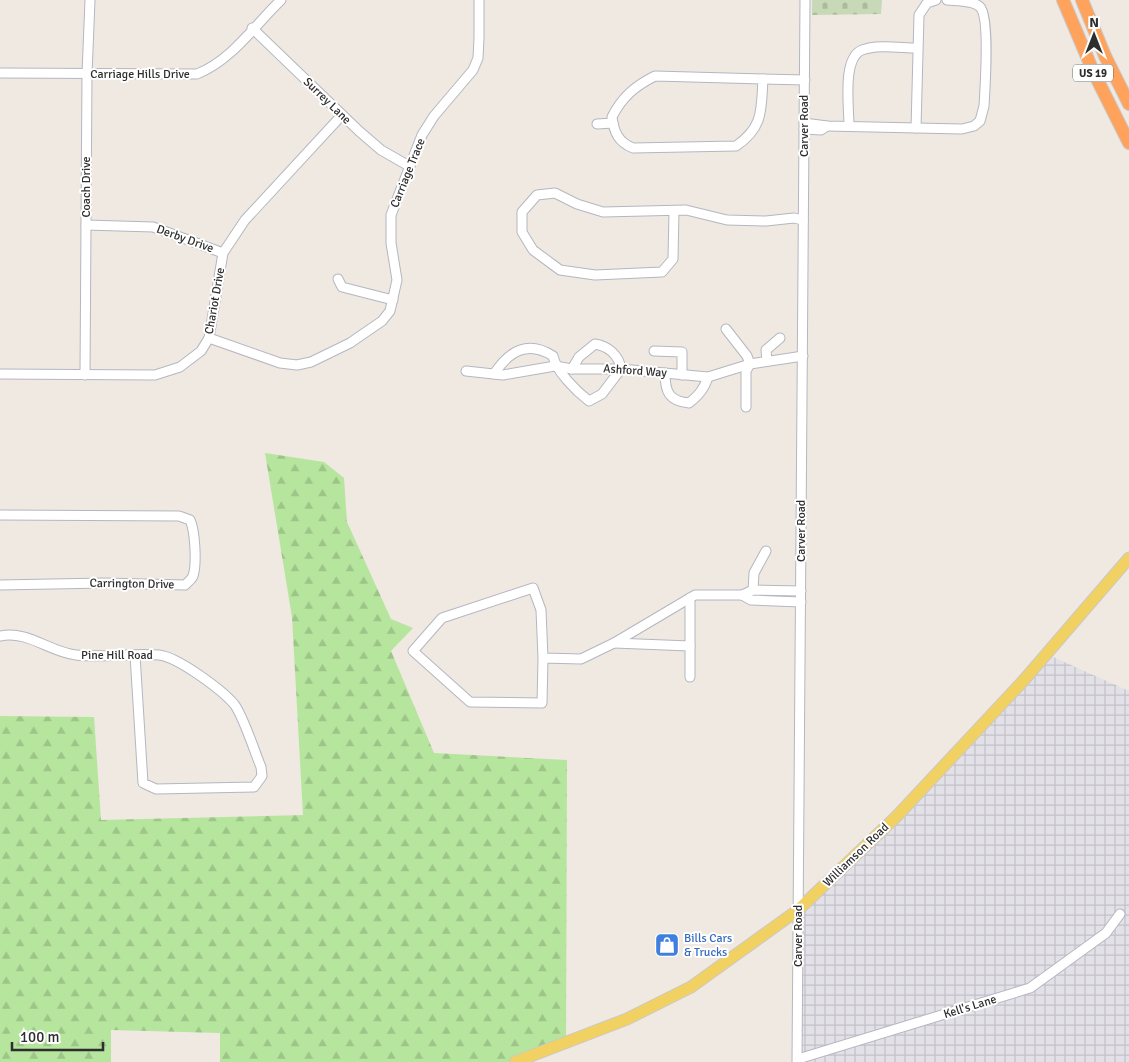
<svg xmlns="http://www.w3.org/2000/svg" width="1129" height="1062" viewBox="0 0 1129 1062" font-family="Signika,sans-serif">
<defs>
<pattern id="industrial-grid" width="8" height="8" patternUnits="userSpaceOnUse" patternTransform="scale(1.25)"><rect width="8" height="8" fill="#e3e1e8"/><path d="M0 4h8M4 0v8" fill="none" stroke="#c3c1c7"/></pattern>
<pattern id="forest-firs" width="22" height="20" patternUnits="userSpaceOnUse" patternTransform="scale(1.25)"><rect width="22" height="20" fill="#b6e59e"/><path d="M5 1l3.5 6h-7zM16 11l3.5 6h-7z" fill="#9dc588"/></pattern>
<pattern id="cemetery-stones" width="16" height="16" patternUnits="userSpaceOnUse" patternTransform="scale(1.25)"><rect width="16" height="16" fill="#c8d9b8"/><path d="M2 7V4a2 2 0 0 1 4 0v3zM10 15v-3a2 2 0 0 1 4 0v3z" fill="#acbb9e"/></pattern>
</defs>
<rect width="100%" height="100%" fill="#efe9e1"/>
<!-- industrial -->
<path fill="url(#industrial-grid)" d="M1051,656L1129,691V1062H798V912Z"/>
<!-- forest -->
<path fill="url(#forest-firs)" d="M265,453L324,462L344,478L347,522L391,619L413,628L391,651L434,753L567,760L566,1043L523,1062H220V1033L111,1030V1062H0V716L94,717L101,820L303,815L292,617Z"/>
<!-- cemetery -->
<path fill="url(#cemetery-stones)" d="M812,0H882L881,14L812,15Z"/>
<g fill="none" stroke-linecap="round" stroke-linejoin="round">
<defs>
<g id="minor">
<path d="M252,28L359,131L381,150L409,166"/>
<path d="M0,73L197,74C232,60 254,26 281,0"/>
<path d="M655,76L763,79C761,109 764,127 736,146L633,148C618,142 614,132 612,117C622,97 635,86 655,76Z"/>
<path d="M763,79L805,80"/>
<path d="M804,123L827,126L962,129L974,126L980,121L984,106C985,89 990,17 980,7C973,0 957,1 947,0"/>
<path d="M597,124L613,123"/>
<path d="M849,126C849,107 842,58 862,50C878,44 901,48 917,48"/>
<path d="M916,128L919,15L927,3L936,0"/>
<path d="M804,129L821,130L827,126"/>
<path d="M674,211L673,259L662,272L595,275L560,270L533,250L522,232V212L537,195L555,193L577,204L603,212L686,210L727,220L766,221L794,218L803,220"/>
<path d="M86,225L153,227L223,253"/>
<path d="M338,279L342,287L393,300"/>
<path d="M726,329L747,356L750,364L746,371V407"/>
<path d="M209,338L280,363L297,365L311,362L350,343L382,321L390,311L397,280L391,243V215L422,135L434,116L473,70L478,58L479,38V0"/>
<path d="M654,351L682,352V375"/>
<path d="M767,361L766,350L780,338"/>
<path d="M466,371L503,375L555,366L572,369H621L708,377L750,364L803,356"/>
<path d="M665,373C665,392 669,401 689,403C699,395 704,389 708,377"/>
<path d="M0,374L155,375L180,367L201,351L209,338L223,253L245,220L342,115"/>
<path d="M494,374C509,351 528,340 553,356C556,371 576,391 589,401L602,394L621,369C619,355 608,346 595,344L579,357L572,369"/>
<path d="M85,375L87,74L90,0"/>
<path d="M0,515L179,516L190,520C195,530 197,564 193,576C192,579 188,582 185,585L104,583L0,585"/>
<path d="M753,590L754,573L766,551"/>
<path d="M742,595L751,600L801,602"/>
<path d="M0,636C28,630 49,652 76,655C103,658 132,653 159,655C178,657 222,690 234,704C243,715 255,753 261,767L262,776L254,787L156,789L143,783L135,655"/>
<path d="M614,643L690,646V598"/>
<path d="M543,658L541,610L533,588L442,618L413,651L470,702L542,703L543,658L581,659L614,643L695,595H742L753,590L801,591"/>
<path d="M690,677V646"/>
<path d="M798,1059L1030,988L1106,933L1120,914"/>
<path d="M797,1062L805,0"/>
</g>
<path id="major" d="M515,1062L627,1019L691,987L798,910L897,816L1024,680L1129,558"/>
<g id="highway">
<path d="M1063,0L1093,71L1129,143"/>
<path d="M1082,0L1105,56L1129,104"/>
</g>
</defs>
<!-- minor casing -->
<use href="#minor" stroke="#b4b7c1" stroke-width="11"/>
<!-- major casing -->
<use href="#major" stroke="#c9c9c9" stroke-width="13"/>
<!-- highway casing -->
<use href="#highway" stroke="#c9c9c9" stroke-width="14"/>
<!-- minor -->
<use href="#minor" stroke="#fff" stroke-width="9"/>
<!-- major -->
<use href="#major" stroke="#f2d163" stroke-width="11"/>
<!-- highway -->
<use href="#highway" stroke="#ffa35c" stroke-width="12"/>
</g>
<!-- icons -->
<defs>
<symbol id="shop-square" viewBox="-11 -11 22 22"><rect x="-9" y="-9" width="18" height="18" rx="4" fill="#3f7fe0" stroke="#fff"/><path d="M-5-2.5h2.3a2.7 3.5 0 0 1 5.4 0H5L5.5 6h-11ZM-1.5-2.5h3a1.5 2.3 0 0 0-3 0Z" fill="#fff"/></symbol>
</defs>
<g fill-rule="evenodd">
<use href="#shop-square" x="653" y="931" width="28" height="28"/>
</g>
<g text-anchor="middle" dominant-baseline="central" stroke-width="4" stroke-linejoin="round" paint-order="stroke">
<!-- shield labels -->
<rect fill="#fff" stroke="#6d6d6d" stroke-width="1" x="1073" y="64.5" width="40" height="17" rx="4"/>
<g font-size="11" font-weight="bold" fill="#2e2e2e">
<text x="1093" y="73">US 19</text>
</g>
<!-- street labels -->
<g font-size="12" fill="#2e2e2e" stroke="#fff">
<text x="140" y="74">Carriage Hills Drive</text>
<text transform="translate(327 101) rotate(44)">Surrey Lane</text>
<text transform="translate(804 126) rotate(-90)">Carver Road</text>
<text transform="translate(408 173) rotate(-68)">Carriage Trace</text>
<text transform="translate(86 187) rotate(-90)">Coach Drive</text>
<text transform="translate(185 239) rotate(20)">Derby Drive</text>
<text transform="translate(215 301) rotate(-80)">Chariot Drive</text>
<text transform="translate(635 371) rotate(4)">Ashford Way</text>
<text transform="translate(801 531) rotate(-90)">Carver Road</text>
<text transform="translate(132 584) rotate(1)">Carrington Drive</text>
<text x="117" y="655">Pine Hill Road</text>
<text transform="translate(856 855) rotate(-44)">Williamson Road</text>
<text transform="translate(798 936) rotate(-90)">Carver Road</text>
<text transform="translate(970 1007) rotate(-17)">Kell's Lane</text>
</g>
<!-- shop labels -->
<g font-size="12" fill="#366cbe" stroke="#fff" text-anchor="start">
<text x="684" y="938">Bills Cars<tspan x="684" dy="14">&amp; Trucks</tspan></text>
</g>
</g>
<!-- north arrow -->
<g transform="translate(1094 35)" stroke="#ffffff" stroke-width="4" paint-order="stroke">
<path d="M0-4L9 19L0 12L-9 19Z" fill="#2e2e2e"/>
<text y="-8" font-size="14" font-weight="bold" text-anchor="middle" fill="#2e2e2e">N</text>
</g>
<!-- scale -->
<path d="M12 1042v8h91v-8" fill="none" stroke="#2e2e2e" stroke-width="2.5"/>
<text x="20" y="1042" font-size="15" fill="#2e2e2e" stroke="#ffffff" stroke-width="4" paint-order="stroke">100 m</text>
</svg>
